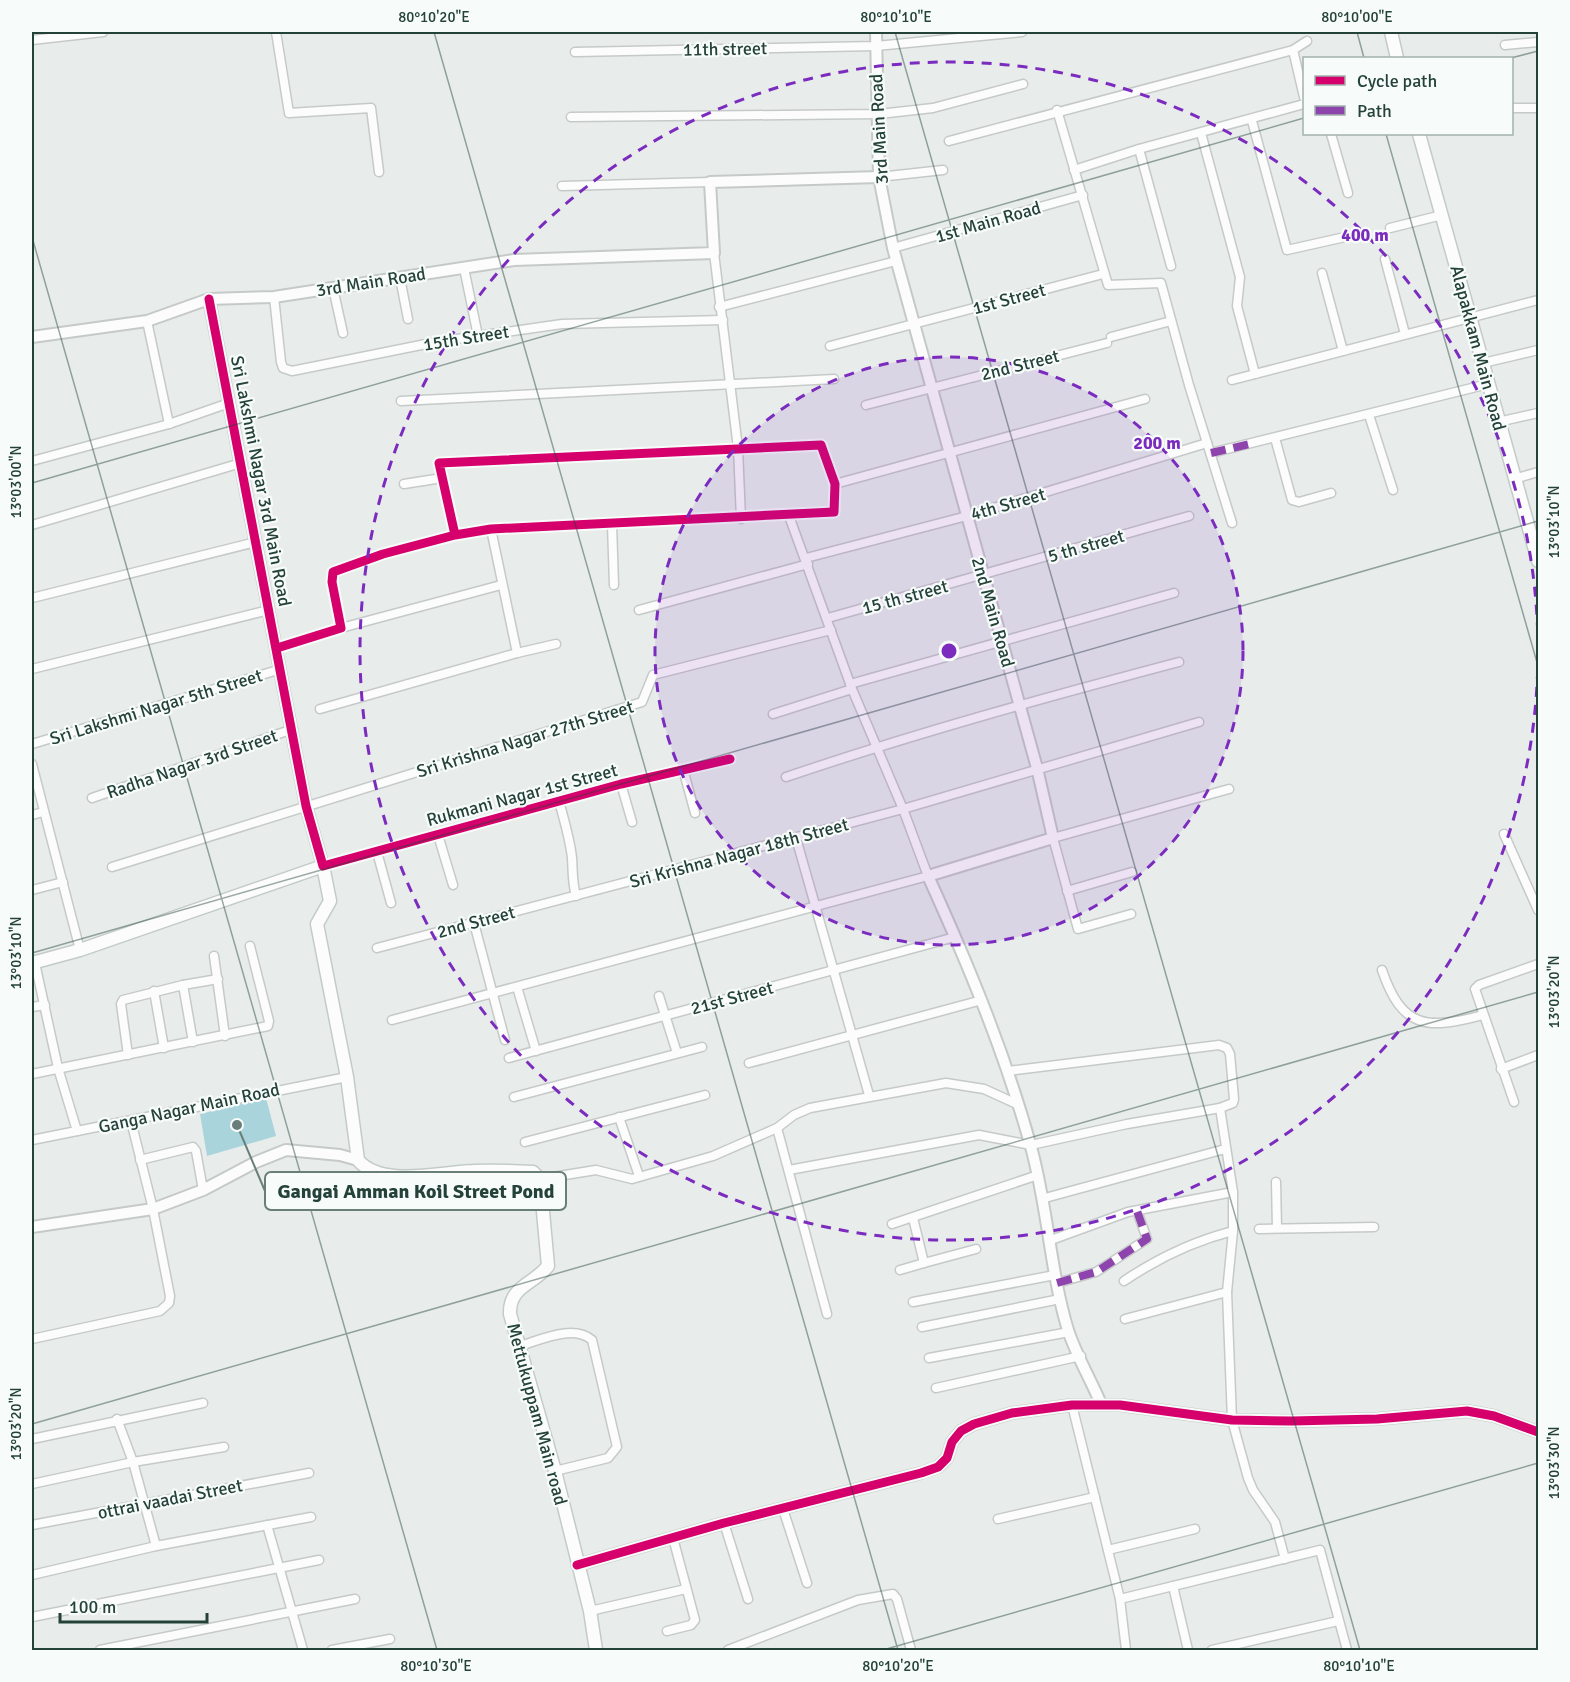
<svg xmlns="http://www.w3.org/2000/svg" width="1570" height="1682" viewBox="0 0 1570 1682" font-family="Signika,sans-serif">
<rect width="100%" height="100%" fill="#e8edeb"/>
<!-- water -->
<path fill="#a9d4db" d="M266,1098L276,1136L207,1156L200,1114Z"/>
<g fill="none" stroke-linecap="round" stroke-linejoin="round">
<defs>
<g id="minor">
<path d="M276,32L289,113L371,108L379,172"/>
<path d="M32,40L103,32"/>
<path d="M1505,45L1538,42"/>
<path d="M1293,50L1307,41"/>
<path d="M575,52L876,46L1022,32"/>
<path d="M1512,108H1538"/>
<path d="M1057,110L1108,285L1161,283L1189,385L1232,523"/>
<path d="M571,117L879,114L933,108L1023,84"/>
<path d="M1252,121L1287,250L1354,235"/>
<path d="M1201,133L1240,277L1237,306L1255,374"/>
<path d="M1331,134L1348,193"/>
<path d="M949,141L1293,50L1304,97"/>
<path d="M1139,149L1171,266"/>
<path d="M1074,170L1139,149L1304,104"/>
<path d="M879,177L943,170"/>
<path d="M562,186L710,182"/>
<path d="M1390,228L1442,215"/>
<path d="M893,248L1083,195"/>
<path d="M714,253L738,448L741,519"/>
<path d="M1385,259L1405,334"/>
<path d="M464,268L478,336"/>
<path d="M1322,273L1343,351"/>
<path d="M400,278L408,319"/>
<path d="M333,288L343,333"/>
<path d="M274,297L281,362L283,368L292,371L436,342L562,324L723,320"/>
<path d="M719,307L896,261"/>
<path d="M147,321L169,424"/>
<path d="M1111,337L1171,321"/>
<path d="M830,346L1103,274"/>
<path d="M1483,363L1538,350"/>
<path d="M1232,380L1538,300"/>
<path d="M401,401L834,379"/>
<path d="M866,405L1107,343"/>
<path d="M1369,415L1393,490"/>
<path d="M1498,422L1538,413"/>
<path d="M1275,438L1292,500L1299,502L1331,493"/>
<path d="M1211,453L1488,384"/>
<path d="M32,461L169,424L229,403"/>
<path d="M1514,479L1538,472"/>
<path d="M404,484L442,478"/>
<path d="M835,484L1145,399"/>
<path d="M612,524L614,585"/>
<path d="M32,525L241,463"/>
<path d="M806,558L967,516L1207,443"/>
<path d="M32,598L256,542"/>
<path d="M639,610L808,564"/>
<path d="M828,618L1189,516"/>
<path d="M341,628L501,585"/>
<path d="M277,648L341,628L332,582L333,572L383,554L455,535L491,529L834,512L835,484L821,445L439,463L455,535"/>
<path d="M517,653L556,644"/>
<path d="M32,669L269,610"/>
<path d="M850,684L1174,593"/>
<path d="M320,709L517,653L491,529"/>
<path d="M773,714L852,689"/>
<path d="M32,744L281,669"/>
<path d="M32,764L80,950"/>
<path d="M683,769L695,813"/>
<path d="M786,777C916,733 1047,697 1179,662"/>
<path d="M621,784L632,822"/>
<path d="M92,798L293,729"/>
<path d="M559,801C564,820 570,839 572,858C573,871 572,882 576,896"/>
<path d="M32,815L43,812"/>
<path d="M1504,834L1538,910"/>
<path d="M438,835L453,885"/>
<path d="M796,838L869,1095"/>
<path d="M377,852L391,903"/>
<path d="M323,866L621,784L730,759"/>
<path d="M112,867L642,702L653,675L831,630"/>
<path d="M32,890L63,882"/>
<path d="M1067,891L1132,872"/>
<path d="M1131,914L1078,929L1053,838L1229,789"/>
<path d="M474,923L505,1040"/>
<path d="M377,948L903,809L1199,722"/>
<path d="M214,956L225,1036"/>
<path d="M35,963L58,1068L77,1131"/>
<path d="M1382,970C1402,1029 1427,1030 1483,1015"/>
<path d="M183,985L218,979"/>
<path d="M517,987L536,1051"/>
<path d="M154,991L164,1048"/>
<path d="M659,996L677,1053"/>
<path d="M32,1007L45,1005"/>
<path d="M392,1020L928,876L903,809L852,689L789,516"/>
<path d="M128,1055L121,1004L123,1000L183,985L193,1042"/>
<path d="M509,1058L955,937"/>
<path d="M749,1063L982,1000"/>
<path d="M1501,1069L1538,1055"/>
<path d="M32,1074L268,1026L269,1021L250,946"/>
<path d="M514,1097L702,1047"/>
<path d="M1514,1102L1475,989L1479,985L1538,964"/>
<path d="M1220,1108L1233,1192V1231L1227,1292L1232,1420L1248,1478L1253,1490L1275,1522L1285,1559"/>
<path d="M619,1117L639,1176"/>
<path d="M777,1128L827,1314"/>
<path d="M32,1140L347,1077"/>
<path d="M525,1142L705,1095"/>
<path d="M140,1160L193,1147L196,1151L203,1190"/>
<path d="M789,1170L979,1135L1031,1145L1127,1124L1220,1108L1233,1103L1234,1099L1230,1054L1227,1048L1219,1045L1008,1071"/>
<path d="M540,1179L596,1170L632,1179L713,1156L777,1128L794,1115L810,1108L946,1083L984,1089L1017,1104"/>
<path d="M1276,1182L1277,1228"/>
<path d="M1045,1198L1225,1149"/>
<path d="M913,1218L924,1263L976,1249"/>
<path d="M892,1224L1038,1175"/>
<path d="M1259,1229L1374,1227"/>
<path d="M1051,1240L1128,1212L1233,1192"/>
<path d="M900,1270L924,1263"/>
<path d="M1124,1281C1158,1258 1194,1241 1233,1231"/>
<path d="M1057,1283L1096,1272L1147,1239L1137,1211"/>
<path d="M913,1302L1055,1275"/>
<path d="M1125,1319L1227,1292"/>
<path d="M922,1327L1060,1299"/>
<path d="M32,1339L160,1311L169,1303L170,1296L153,1209L131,1121"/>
<path d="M519,1346C541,1340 573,1324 592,1340L617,1447L608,1458L555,1471"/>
<path d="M929,1358L1069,1332"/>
<path d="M936,1388L1081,1356"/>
<path d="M1072,1405L1120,1599L1126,1650"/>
<path d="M117,1419L133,1462L156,1546"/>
<path d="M32,1439L203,1403"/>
<path d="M32,1484L133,1462L224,1447"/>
<path d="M783,1509L807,1583"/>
<path d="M998,1519L1095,1497"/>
<path d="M724,1523L748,1599"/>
<path d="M32,1525L309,1473"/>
<path d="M267,1525L303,1650"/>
<path d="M1108,1550L1195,1529"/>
<path d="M32,1575L156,1546L311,1517"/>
<path d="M1173,1586L1188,1650"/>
<path d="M1120,1599L1320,1550L1347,1650"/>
<path d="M590,1611L686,1589"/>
<path d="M32,1617L319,1560"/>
<path d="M667,1631L691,1625L695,1620L673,1538"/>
<path d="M100,1650L355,1599"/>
<path d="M332,1650L390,1639"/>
<path d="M728,1650L858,1600L893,1594L897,1599L911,1650"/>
<path d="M1212,1650L1338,1621"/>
</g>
<g id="tertiary">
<path d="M876,32L879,177L893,248L1037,768L1053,838L928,876C968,964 1005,1053 1031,1147C1048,1208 1050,1271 1068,1330C1076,1355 1091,1380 1101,1404"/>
<path d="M209,299L306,806L323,866"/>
<path d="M32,337L147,321L209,299L274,297L514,260L714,253L710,182L879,177"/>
<path d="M32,1227L153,1209L203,1190L256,1162L286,1150L340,1155L358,1160"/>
<path d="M577,1565L724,1523L921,1473L938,1467L947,1458L952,1442L961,1431L974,1424L1012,1413L1072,1405H1120L1232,1420L1292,1421L1377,1419L1467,1411L1494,1416L1538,1432"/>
</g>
<g id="secondary">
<path d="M1391,32L1397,58"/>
<path d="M1419,134L1538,561"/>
<path d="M32,963L80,950L323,866L330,901L317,924L347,1077L358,1160C381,1188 440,1172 473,1171C492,1170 513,1171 533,1172L540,1179L548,1266C533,1285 509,1286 510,1314L555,1471L590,1611L596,1650"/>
</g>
</defs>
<!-- minor casing -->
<use href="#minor" stroke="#c5cac8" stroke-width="11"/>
<!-- tertiary casing -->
<use href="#tertiary" stroke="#c5cac8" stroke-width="14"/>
<!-- secondary casing -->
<use href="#secondary" stroke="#c3cbc8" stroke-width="15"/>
<!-- minor -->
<use href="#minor" stroke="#fcfcfc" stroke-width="8"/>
<!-- tertiary -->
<use href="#tertiary" stroke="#fcfcfc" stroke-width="10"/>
<!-- secondary -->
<use href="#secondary" stroke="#fcfcfc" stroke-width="12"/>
<!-- quiet -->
<g stroke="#8e44ad" stroke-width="8" stroke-dasharray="15 8" stroke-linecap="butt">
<path d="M1211,453L1250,444"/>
<path d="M1057,1283L1096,1272L1147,1239L1137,1211"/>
</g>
<defs>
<g id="cycleway">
<path d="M209,299L306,806L323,866L621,784L730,759"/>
<path d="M277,648L341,628L332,582L333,572L383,554L455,535L491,529L834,512L835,484L821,445L439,463L455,535"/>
<path d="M577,1565L724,1523L921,1473L938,1467L947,1458L952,1442L961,1431L974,1424L1012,1413L1072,1405H1120L1232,1420L1292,1421L1377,1419L1467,1411L1494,1416L1538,1432"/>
</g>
</defs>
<!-- cycleway casing -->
<use href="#cycleway" stroke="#f7fbf9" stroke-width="13"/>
<!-- cycleway -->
<use href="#cycleway" stroke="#d6006c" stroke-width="9"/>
</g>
<!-- ticks -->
<path fill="none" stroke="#24423a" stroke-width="1.5" stroke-opacity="0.45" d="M434,32L898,1650M895,32L1360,1650M1357,32L1364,58M1511,58L1538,51M1386,134L1538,666M32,237L437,1650M32,483L1304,118M32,953L1538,521M32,1424L1538,992M883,1650L1538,1463"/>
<!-- distance rings -->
<circle cx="949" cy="651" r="294" fill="#7b2cbf" fill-opacity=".12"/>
<g fill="none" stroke="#7b2cbf" stroke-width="3" stroke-dasharray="10 8">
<circle cx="949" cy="651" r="294"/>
<circle cx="949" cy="651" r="589"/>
</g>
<g text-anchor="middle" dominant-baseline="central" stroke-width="4.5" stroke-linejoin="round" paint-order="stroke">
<!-- street labels -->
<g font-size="18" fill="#24423a" stroke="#f7fbf9">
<text transform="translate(725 49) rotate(-1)">11th street</text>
<text transform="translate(879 129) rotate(-93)">3rd Main Road</text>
<text transform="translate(988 222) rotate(-16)">1st Main Road</text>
<text transform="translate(371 282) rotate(-9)">3rd Main Road</text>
<text transform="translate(1009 299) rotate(-15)">1st Street</text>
<text transform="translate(466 338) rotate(-9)">15th Street</text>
<text transform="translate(1478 348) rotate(75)">Alapakkam Main Road</text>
<text transform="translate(1020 365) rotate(-14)">2nd Street</text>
<text transform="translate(261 481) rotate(79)">Sri Lakshmi Nagar 3rd Main Road</text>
<text transform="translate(1008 504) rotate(-16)">4th Street</text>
<text transform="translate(1086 546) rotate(-16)">5 th street</text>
<text transform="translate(905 597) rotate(-15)">15 th street</text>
<text transform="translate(993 612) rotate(74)">2nd Main Road</text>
<text transform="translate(156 707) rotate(-17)">Sri Lakshmi Nagar 5th Street</text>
<text transform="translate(525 739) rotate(-17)">Sri Krishna Nagar 27th Street</text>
<text transform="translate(192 764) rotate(-19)">Radha Nagar 3rd Street</text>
<text transform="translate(522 795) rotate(-15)">Rukmani Nagar 1st Street</text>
<text transform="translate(739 853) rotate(-15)">Sri Krishna Nagar 18th Street</text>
<text transform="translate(476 922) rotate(-15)">2nd Street</text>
<text transform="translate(732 998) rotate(-15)">21st Street</text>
<text transform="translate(189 1108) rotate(-12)">Ganga Nagar Main Road</text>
<text transform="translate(537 1414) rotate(75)">Mettukuppam Main road</text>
<text transform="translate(170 1499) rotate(-11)">ottrai vaadai Street</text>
</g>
</g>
<circle cx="949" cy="651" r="9" fill="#7b2cbf" stroke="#f7fbf9" stroke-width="3"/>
<g font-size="18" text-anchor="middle" font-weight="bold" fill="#7b2cbf" stroke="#f7fbf9" stroke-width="4.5" stroke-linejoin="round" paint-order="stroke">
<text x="1365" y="241">400 m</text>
<text x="1157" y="449">200 m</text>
</g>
<!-- callouts -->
<path fill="none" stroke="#697e78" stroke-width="2" d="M237 1125L265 1191"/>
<circle fill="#697e78" stroke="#f7fbf9" stroke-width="2" cx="237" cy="1125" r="6"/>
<rect fill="#f7fbf9" stroke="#697e78" stroke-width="2" x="265" y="1172" width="301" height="38" rx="6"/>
<g font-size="20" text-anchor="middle" font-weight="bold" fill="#24423a">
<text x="416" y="1198">Gangai Amman Koil Street Pond</text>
</g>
<!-- border -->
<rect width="1570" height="1682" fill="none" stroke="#f7fbf9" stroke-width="66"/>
<!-- legend -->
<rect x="1303" y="57" width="210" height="78" fill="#f7fbf9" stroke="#a3b1ad" stroke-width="1.5"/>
<rect x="1315" y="76" width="30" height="9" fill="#d6006c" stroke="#a3b1ad" stroke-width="1.5"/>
<text x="1357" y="87" font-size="18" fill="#24423a">Cycle path</text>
<rect x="1315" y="106" width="30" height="9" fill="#8e44ad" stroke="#a3b1ad" stroke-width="1.5"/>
<text x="1357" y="117" font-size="18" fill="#24423a">Path</text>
<!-- scale -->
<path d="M60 1613v9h147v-9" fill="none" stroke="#24423a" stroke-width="3"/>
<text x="69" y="1613" font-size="18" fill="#24423a" stroke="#f7fbf9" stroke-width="4.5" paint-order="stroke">100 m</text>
<rect x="33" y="33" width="1504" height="1616" fill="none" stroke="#24423a" stroke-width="2"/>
<g font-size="15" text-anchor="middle" fill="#24423a">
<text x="434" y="22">80°10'20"E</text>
<text x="896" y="22">80°10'10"E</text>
<text x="1357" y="22">80°10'00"E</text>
<text transform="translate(16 482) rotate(-90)" y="5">13°03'00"N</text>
<text transform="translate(1554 522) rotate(-90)" y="5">13°03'10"N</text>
<text transform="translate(16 953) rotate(-90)" y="5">13°03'10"N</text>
<text transform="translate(1554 992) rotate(-90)" y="5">13°03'20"N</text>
<text transform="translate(16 1424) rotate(-90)" y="5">13°03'20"N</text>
<text transform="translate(1554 1463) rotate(-90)" y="5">13°03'30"N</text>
<text x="436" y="1671">80°10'30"E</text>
<text x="898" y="1671">80°10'20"E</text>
<text x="1359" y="1671">80°10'10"E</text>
</g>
</svg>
